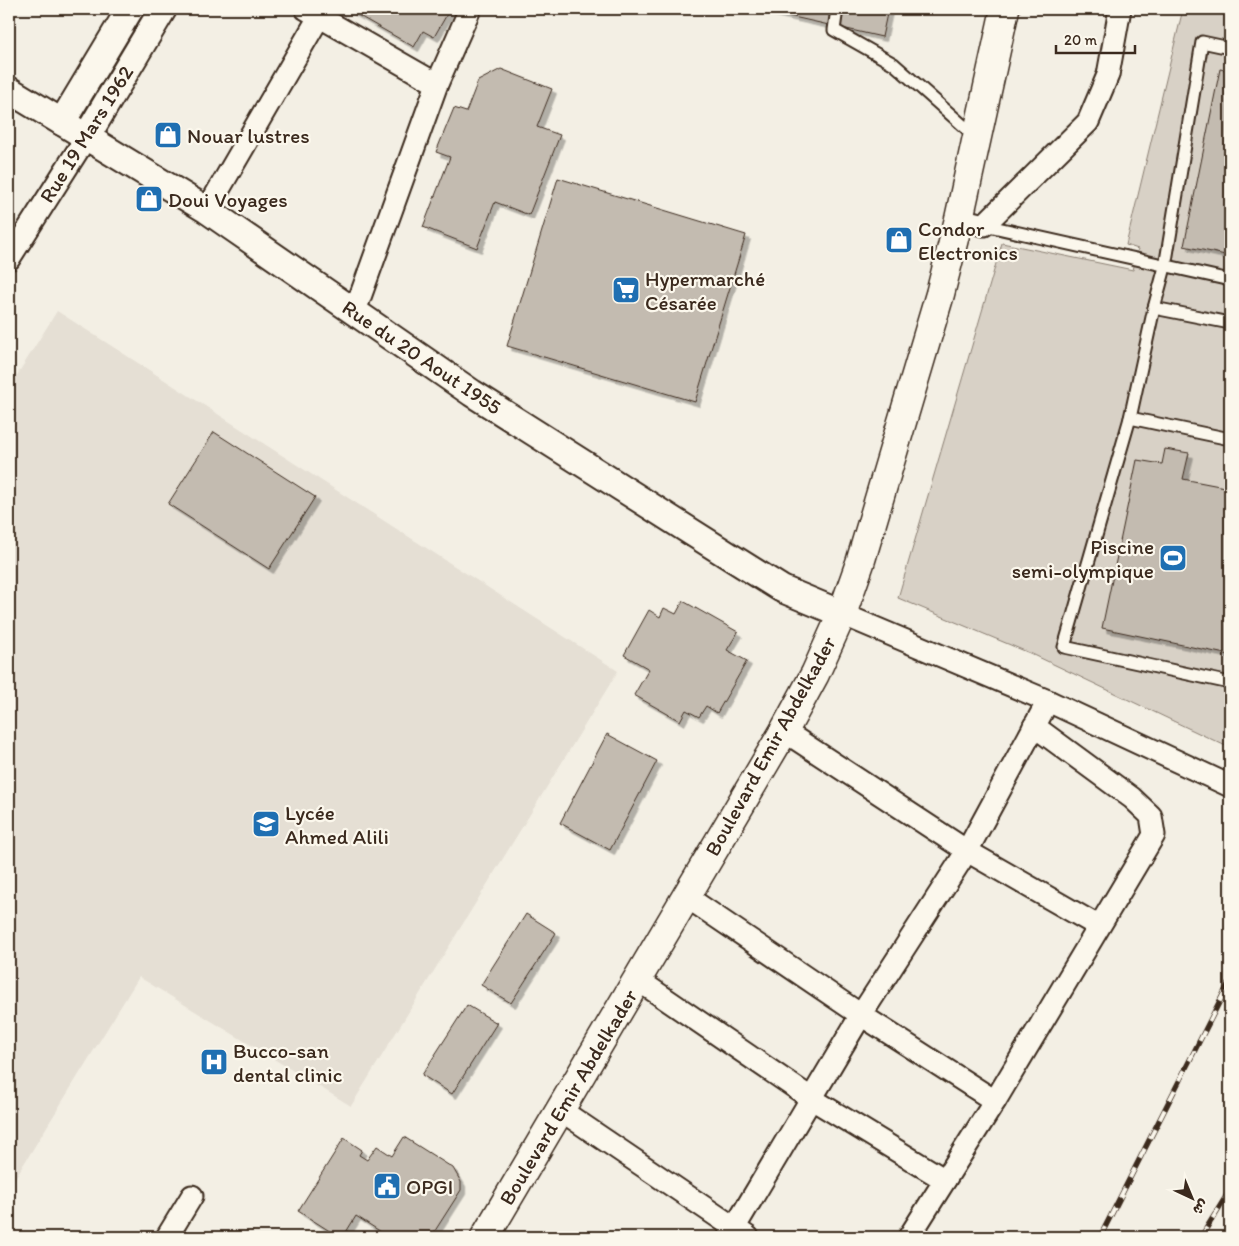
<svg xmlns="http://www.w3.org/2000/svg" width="1239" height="1246" viewBox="0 0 1239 1246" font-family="Itim,'Playpen Sans Arabic',sans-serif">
<defs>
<filter id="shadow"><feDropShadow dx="4.5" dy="4.5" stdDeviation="0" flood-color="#0004"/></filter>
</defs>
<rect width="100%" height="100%" fill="#f3efe4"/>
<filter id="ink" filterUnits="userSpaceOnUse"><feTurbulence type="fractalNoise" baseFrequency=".02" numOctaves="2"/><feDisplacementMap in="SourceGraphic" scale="10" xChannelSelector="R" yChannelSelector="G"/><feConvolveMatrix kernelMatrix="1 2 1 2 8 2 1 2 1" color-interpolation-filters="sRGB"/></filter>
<g filter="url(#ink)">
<!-- built -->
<path fill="#e5dfd4" d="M57,311L618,671L351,1106L139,977L9,1188V388Z"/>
<!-- green -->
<path fill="#d8d1c6" stroke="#8a7e72" d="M1183,9H1230V748L1032,654L898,598L1002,243L1133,270L1138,249L1126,245Z"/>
<!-- building -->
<g fill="#c3bbb0" stroke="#3b2a1e" filter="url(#shadow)">
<path d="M347,9H450L434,37L423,31L414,47Z"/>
<path d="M758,9H888L882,37Z"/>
<path d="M501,69L552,89L537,127L560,135L529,215L495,202L477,248L423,227L450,157L436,152L454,108L466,112L478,81Z"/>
<path d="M1220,69L1230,71V256L1184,246Z"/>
<path d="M558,178L746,235L695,402L507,346Z"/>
<path d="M214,432L315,497L269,569L168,504Z"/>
<path d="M1165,449L1189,453L1183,479L1230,488V655L1102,628L1137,460L1162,464Z"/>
<path d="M683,601L738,632L727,650L747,661L717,713L706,706L699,717L686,710L680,721L634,695L649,669L624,655L649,610L660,617L664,608L676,614Z"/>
<path d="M607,734L657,761L610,850L560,823Z"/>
<path d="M526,914L556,933L511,1003L481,985Z"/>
<path d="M467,1005L497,1023L452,1094L422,1075Z"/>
<path d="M404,1137L453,1168L461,1182V1190L431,1237H389L356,1216L343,1237H339L298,1211L344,1138L362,1150L359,1155L367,1160L377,1146L392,1156Z"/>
</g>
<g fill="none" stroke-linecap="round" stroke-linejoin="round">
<defs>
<g id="service">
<path d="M837,9L834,30L894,64L976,137"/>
<path d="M1230,48L1202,42L1165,267L1154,308L1230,323"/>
<path d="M984,225L1230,280"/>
<path d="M1154,308L1130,418L1064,647L1230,683"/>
<path d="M1130,418L1230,439"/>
</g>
<g id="minor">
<path d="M306,9L437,84"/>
<path d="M207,210L319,17"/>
<path d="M959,219L984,225L1088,122L1108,75L1120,9"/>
<path d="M9,259L87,136"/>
<path d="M355,311L437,84L470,9"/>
<path d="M842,614L1048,701L1230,786"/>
<path d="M784,731L967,851L1098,926"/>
<path d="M687,897L861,1015L995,1101"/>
<path d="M638,980L812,1099L945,1180"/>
<path d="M559,1109L748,1237"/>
<path d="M167,1237L192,1196"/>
<path d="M729,1237L861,1015L967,851L1048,701"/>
<path d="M909,1237L995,1101L1154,835L1151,816L1132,798L1034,726"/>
</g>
<g id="tertiary">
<path d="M9,90L207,210L472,393L734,559L782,589L842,614"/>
<path d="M62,122L130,9"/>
<path d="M87,136L163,9"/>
</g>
<path id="primary" d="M485,1237L784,731L815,674L842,614L860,563L940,294L959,219L1005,9"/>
</defs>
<!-- service casing -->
<use href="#service" stroke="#3b2a1e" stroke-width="15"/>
<!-- minor casing -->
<use href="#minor" stroke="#3b2a1e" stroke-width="25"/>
<!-- tertiary casing -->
<use href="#tertiary" stroke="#3b2a1e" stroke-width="30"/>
<!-- primary casing -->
<use href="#primary" stroke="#3b2a1e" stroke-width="31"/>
<!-- service -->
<use href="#service" stroke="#fbf7ec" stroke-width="11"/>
<!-- minor -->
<use href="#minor" stroke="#fbf7ec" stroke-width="21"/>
<!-- tertiary -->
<use href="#tertiary" stroke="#fbf7ec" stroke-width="26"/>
<!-- primary -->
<use href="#primary" stroke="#fbf7ec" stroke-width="28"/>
<defs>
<g id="rail">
<path d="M1100,1237L1230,981"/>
<path d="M1201,1237L1230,1190"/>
</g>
</defs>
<!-- rail casing -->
<use href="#rail" stroke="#3b2a1e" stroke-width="5.5"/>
<!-- rail -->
<use href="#rail" stroke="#fbf7ec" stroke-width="4" stroke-dasharray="11" stroke-linecap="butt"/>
</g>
</g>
<!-- icons -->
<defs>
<symbol id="shop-square" viewBox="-11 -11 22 22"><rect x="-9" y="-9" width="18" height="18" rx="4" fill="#1f6fb2" stroke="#fbf7ec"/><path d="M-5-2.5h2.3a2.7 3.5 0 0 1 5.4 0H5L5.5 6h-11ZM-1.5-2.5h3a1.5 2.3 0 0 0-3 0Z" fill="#fff"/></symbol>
<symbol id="supermarket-square" viewBox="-11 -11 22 22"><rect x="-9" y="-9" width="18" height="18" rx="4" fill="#1f6fb2" stroke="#fbf7ec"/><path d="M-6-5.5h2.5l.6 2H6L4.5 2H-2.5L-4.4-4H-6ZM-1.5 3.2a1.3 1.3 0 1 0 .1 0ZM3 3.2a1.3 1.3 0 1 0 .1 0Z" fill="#fff"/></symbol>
<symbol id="stadium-square" viewBox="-11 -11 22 22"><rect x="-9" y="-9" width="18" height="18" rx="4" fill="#1f6fb2" stroke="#fbf7ec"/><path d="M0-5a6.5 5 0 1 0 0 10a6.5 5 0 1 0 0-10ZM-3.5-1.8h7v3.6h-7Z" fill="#fff"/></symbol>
<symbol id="school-square" viewBox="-11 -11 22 22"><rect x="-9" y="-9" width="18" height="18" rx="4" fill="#1f6fb2" stroke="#fbf7ec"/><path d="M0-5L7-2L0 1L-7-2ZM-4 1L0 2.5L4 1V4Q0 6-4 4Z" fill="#fff"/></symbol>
<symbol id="hospital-square" viewBox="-11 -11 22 22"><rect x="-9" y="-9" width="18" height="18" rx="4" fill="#1f6fb2" stroke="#fbf7ec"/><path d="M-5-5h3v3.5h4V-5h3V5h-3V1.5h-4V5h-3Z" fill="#fff"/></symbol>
<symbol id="civic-square" viewBox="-11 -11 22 22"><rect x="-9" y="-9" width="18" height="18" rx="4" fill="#1f6fb2" stroke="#fbf7ec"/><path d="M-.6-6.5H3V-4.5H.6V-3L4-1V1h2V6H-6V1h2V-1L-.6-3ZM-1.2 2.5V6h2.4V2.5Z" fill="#fff"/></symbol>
</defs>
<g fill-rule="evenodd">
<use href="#shop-square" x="152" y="119" width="32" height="32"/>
<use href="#shop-square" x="133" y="183" width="32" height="32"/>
<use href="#shop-square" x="883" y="224" width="32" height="32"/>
<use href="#supermarket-square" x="610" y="274" width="32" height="32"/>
<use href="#stadium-square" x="1157" y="542" width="32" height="32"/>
<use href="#school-square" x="250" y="808" width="32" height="32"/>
<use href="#hospital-square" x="198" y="1046" width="32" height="32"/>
<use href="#civic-square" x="371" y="1170" width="32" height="32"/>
</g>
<g text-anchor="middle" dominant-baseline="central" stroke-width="4.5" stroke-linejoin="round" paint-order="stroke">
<!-- street labels -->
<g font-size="21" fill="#3b2a1e" stroke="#fbf7ec">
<text transform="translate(86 134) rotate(-58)">Rue 19 Mars 1962</text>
<text transform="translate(422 357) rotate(34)">Rue du 20 Aout 1955</text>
<text transform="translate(770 746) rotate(-61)">Boulevard Emir Abdelkader</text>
<text transform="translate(568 1097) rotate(-59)">Boulevard Emir Abdelkader</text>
</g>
<!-- poi labels -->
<g font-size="21" fill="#3b2a1e" stroke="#fbf7ec" text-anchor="start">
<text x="187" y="135">Nouar lustres</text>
<text x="168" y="199">Doui Voyages</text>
<text x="918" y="228">Condor<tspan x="918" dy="24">Electronics</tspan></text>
<text x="645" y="278">Hypermarché<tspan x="645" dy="24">Césarée</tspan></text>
<text x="1154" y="546" text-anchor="end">Piscine<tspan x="1154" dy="24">semi-olympique</tspan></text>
<text x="285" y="812">Lycée<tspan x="285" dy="24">Ahmed Alili</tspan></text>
<text x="233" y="1050">Bucco-san<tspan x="233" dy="24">dental clinic</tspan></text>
<text x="406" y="1186">OPGI</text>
</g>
</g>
<!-- margin -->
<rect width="1239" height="1246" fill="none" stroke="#fbf7ec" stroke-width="30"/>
<rect x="15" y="15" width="1209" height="1216" fill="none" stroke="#3b2a1e" stroke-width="2" filter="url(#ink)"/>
<!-- north arrow -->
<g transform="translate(1192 1198) rotate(136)" stroke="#fbf7ec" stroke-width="4" paint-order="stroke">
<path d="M0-4L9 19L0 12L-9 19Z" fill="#3b2a1e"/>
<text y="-8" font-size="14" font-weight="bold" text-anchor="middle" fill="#3b2a1e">ش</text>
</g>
<!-- scale -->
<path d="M1056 45v8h79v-8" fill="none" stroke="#3b2a1e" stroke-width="2.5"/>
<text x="1064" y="45" font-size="15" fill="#3b2a1e" stroke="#fbf7ec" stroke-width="4" paint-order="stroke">20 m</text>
</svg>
